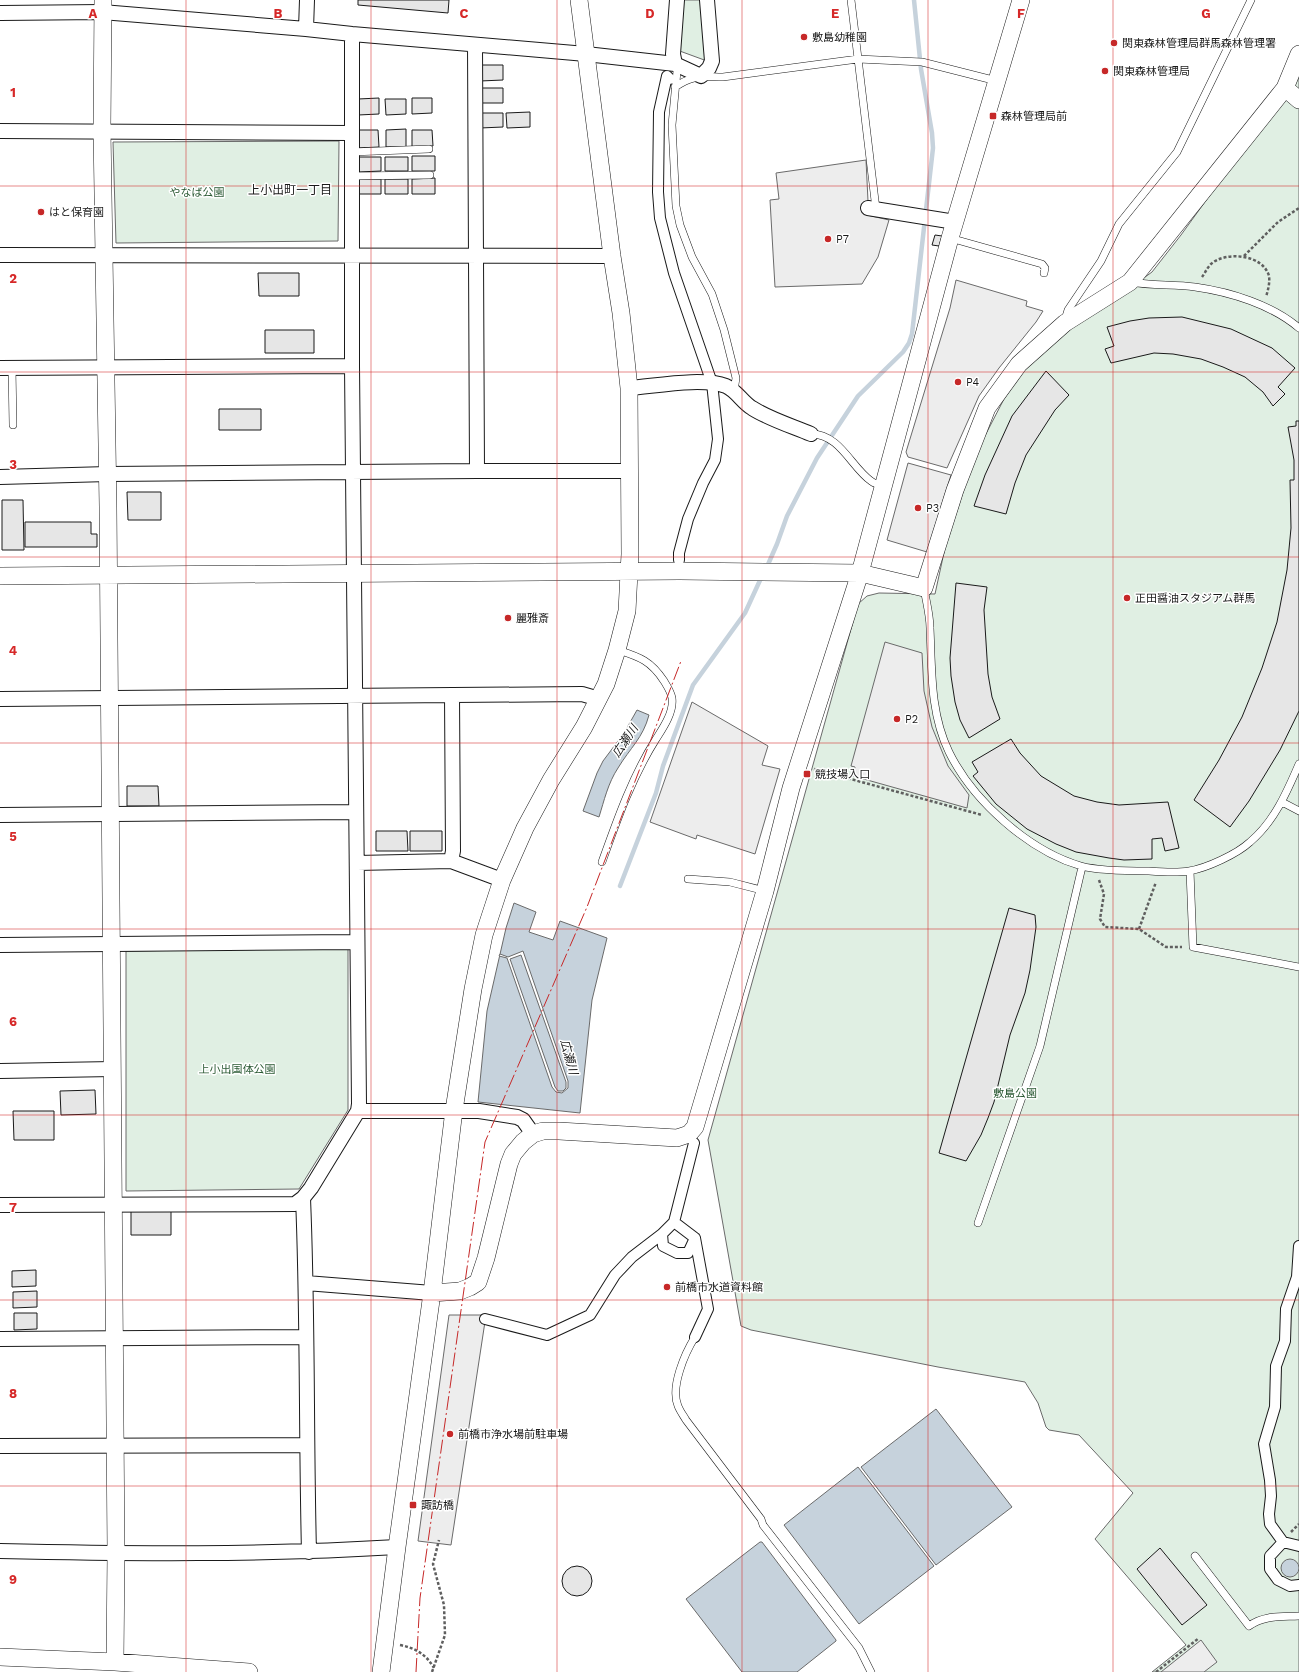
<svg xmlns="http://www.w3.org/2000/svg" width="1299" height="1672" font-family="'Work Sans','Noto Sans JP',sans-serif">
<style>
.green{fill:#e0efe3;stroke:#6a6a6a}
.parking{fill:#ededed;stroke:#6a6a6a}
.water{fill:#c6d2dc;stroke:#6a6a6a}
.pier{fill:#fff;stroke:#6a6a6a;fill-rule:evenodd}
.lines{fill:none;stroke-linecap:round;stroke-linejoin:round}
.stream{stroke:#c6d2dc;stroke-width:4.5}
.building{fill:#e6e6e6;stroke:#1a1a1a}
.service-casing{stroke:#1a1a1a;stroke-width:8}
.pedestrian-casing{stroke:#1a1a1a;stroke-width:12}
.minor-casing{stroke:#1a1a1a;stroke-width:16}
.tertiary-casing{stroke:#1a1a1a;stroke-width:18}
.path{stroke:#5f5f5f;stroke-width:2.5;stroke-dasharray:3 2;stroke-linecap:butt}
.service{stroke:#fff;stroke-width:7}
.pedestrian{stroke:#fff;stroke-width:10}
.minor{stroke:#fff;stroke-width:14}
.tertiary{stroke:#fff;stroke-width:17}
.power{stroke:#c62828;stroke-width:1;stroke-dasharray:14 3 2 3;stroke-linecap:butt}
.grid{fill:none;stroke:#d62828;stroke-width:1;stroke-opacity:0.55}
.poi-dot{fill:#c62828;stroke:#fff;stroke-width:1.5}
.labels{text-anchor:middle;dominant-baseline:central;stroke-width:3;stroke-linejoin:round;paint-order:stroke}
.poi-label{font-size:11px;fill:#1a1a1a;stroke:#fff;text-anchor:start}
.park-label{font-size:11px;fill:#2b5a34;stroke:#fff}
.neighbourhood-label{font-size:12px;fill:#1a1a1a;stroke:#fff}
.water-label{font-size:12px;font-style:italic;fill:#1a1a1a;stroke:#fff}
.grid-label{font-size:13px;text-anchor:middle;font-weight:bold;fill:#d62828;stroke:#fff;stroke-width:3;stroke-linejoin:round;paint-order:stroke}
</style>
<rect width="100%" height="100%" fill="#fff"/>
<path class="green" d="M682,0H702L707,61L677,50Z
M1299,72V1672H1152L1186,1645L1095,1539L1133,1493L1079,1435L1049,1430L1046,1427L1038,1403L1025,1382L938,1367L751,1330L741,1326L708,1140L858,604L867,596L879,593L935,594L945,548L975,455L1004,399L1022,372L1076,324L1100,310L1152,272L1181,235Z
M339,141L338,241L116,243L113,142Z
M348,948V1110L299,1189L126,1191V951Z"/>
<path class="parking" d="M866,160L868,201L867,215L889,220L878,257L862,284L775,287L770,200L779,199L776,173Z
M956,280L1027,301L1026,306L1043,311L1036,322L999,368L979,396L947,468L908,457L906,452L950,308Z
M908,463L951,475L927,552L887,540Z
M885,642L922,653L924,691L932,727L948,766L969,795L967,808L853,776L855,767L851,766Z
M692,702L768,746L762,765L780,769L755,854L697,835L696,839L650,822Z
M449,1315H486L451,1545L418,1541Z
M1201,1640L1217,1662L1204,1672H1161Z"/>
<path class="water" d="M637,710L649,715C643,738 630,748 618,768C608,783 604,801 599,817L583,811L597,773L603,761L624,733Z
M514,903L536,912L529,932L553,940L560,921L607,938L592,1000L580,1113L478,1102L487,1011L506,928Z
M936,1409L1012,1507L936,1565L861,1467Z
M858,1467L934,1566L859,1624L784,1525Z
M760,1542H762L836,1640V1641L797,1672H742L686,1599Z
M1281 1568a9 9 0 1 1 18 0a9 9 0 1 1-18 0Z"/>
<path class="pier" d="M523,951L568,1081V1088L562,1093L556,1092L552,1087L507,958L499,956L500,954L508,957ZM521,955L566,1082V1088L563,1091H558L555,1087L510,959Z"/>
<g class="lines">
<path class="stream" d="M766,569L777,544L787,516L817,458L858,396L903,352L909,343L912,334L933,148L932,133L921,69L914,0
M620,886L656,793L663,766L693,685L745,613L762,576"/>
</g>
<path class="building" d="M358,0H449L448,13L358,5Z
M480,65H503V80L480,81Z
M480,88H503V103H480Z
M379,98V114L358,115V99Z
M412,98H432V113L412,114Z
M385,99H406V114L386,115Z
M530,112V127L507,128L506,113Z
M480,113H503V127L480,128Z
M406,129V147H386V130Z
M358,130H378L379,147L358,148Z
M412,130H432L433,146L412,147Z
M412,156H435V171H412Z
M357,157H381V171L358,172Z
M385,157H408V171H385Z
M435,178V194H412V179Z
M358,179H381V194H358Z
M385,179H408V194H385Z
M935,235L942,236L939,246L932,245Z
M258,273H299V296H259Z
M1182,317L1231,329L1272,348L1295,368L1278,387L1285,394L1273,406L1263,392L1245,377L1223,367L1201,359L1173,354L1154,353L1111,363L1105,349L1114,346L1107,327L1130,321L1149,318Z
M265,330H314V353H265Z
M1046,371L1069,395L1055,410L1026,455L1015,483L1006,514L974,506L985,475L1012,416Z
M219,409H261V430H219Z
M1296,421H1299V711L1280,750L1249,801L1230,827L1194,800L1219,760L1242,717L1262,668L1277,622L1287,570L1291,528L1290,480H1294V460L1288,427L1296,426Z
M127,492H161V520H128Z
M2,500H23L24,550H2Z
M25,522H91V534H97V547H25Z
M956,583L987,587L984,610L988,674L992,697L1000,719L969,738L960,720L955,702L951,676L950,658Z
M1011,739L1020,753L1041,776L1074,796L1097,802L1119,805L1168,802L1179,848L1165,851L1162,838L1152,839V859L1124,860L1109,858L1076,852L1056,844L1027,829L996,804L973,776L978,772L972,762Z
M127,786H158L159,806H127Z
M376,831H407L408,851H376Z
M410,831H442V851H410Z
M1009,908L1035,915L1036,927L1030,970L1025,993L1010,1035L994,1102L988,1118L981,1135L966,1161L939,1153Z
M95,1090L96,1114L61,1115L60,1091Z
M13,1111H54V1140H14Z
M131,1211H171V1235H131Z
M36,1270V1286L12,1287V1271Z
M37,1291V1307L13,1308V1292Z
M14,1313H37V1329L14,1330Z
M1160,1548L1207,1605L1182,1625L1137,1569Z
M562 1581a15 15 0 1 1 30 0a15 15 0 1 1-30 0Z"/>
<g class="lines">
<g class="service-casing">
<path id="service" d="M851,0L876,209
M675,64L677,71L672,125L676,206L680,225L692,257L712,294L724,330L736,378L734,391
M675,87C694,74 702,77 723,77L858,59L922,62L997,81
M351,152L429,149
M351,176L430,175
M950,238L1042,264L1045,268L1044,273
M1131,282C1152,286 1174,284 1195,287C1231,292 1272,305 1299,328
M1065,320L1068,310L1101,261L1119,224L1177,152L1251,0
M12,368L13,425
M811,434C840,434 851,467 871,481C875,484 879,485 883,486
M924,588C926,601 930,615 930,628C932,670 930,713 949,752C973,801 1029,851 1081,866C1099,871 1131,871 1149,871C1162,872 1177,873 1189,871C1207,868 1237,854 1250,842C1274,822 1287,792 1299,764
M1282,802L1299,811
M602,862C617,820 632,777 656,739C663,728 674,712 672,698C671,692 667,686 664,681C651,661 640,657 618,650
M1190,871L1193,947L1299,967
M688,879L730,882L765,891
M978,1223L1040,1046L1082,867
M695,1337C685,1353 670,1387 678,1406C680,1411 683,1415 686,1420L761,1519L763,1525L859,1648L871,1672
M1195,1556L1249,1626C1264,1615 1281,1617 1299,1616"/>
</g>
<g class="pedestrian-casing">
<path id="pedestrian" d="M670,79L667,76L659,112L658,192L660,218L674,273L712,383L718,439L715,460L703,483L688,519L679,553V560
M694,1143L674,1222L695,1238L708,1309L695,1337
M674,1222L662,1234L663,1246L677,1253H688L695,1238
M1299,1246L1297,1277L1286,1309L1285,1341L1276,1366L1275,1407L1264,1444L1270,1480L1271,1496L1269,1514L1270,1524L1283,1542L1299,1546
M485,1319L547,1335L590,1315L615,1275L632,1257L662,1234
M1283,1542L1270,1556V1569L1278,1580L1290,1586L1299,1585"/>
</g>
<g class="minor-casing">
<path id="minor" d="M0,13L102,12L306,29L352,34L586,54L675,64L701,76L709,68L712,61L707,0
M306,29L307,0
M475,45L477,471H630
M675,64L673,54L677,0
M0,131L351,133
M868,208L955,222
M0,255L612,256
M0,368L352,366
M629,388C656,386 702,377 726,386C737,391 742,402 752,408C769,419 792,426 811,434
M0,477L108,474L477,471
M0,699L582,694L599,699
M0,815L356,812
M451,861L453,851L452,695
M357,863L451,861L502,880
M0,945L356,942
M0,1071L113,1069
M358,1111H479L517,1117L523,1120L533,1134
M0,1205L295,1204L303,1198
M306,1283L432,1293
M0,1339L306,1337
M0,1446L306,1445
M0,1551C132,1554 264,1555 397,1547
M309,1552C306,1434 308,1316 303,1198L311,1188L358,1111L359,1104L352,366V34"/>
</g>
<g class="tertiary-casing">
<path id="tertiary" d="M103,0L102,130L108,507L116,1553L115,1662
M1285,88L1299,100
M0,576L680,571L860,573L924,588L955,490L987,408L1019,364L1065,323L1130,282L1285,88L1299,54
M432,1293L460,1291L470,1287L478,1282L486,1258L509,1164L513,1154L523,1142L533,1134L543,1131H559L677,1138L689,1134L695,1127L765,891L791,788L860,573L950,238L1021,0
M0,1657L115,1662L249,1672
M381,1672L397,1547L432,1293L454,1110L473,989L484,935L502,880L525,828L551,780L584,727L606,684L617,650L627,611L630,554L629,388L621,313L612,256L579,0"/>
</g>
<path class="path" d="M1244,256L1278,222L1299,208
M1202,277C1205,273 1207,268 1211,264C1225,251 1263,254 1269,276C1270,283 1268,290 1266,297
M814,769L982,815
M1099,880L1104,894L1100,919L1105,927L1139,929L1166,947H1182
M1139,929L1156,882
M1291,1532L1299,1524
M400,1645C415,1648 426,1654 434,1668
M432,1672L445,1635L444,1605L433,1564L439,1540
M1156,1672L1199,1638"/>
<use href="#service" class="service"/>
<use href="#pedestrian" class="pedestrian"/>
<use href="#minor" class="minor"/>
<use href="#tertiary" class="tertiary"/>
<path class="power" d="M416,1672L420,1598L485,1142L587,907L681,661"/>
</g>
<path class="grid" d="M186,0V1672M371,0V1672M557,0V1672M742,0V1672M928,0V1672M1113,0V1672M0,186H1299M0,372H1299M0,557H1299M0,743H1299M0,929H1299M0,1115H1299M0,1300H1299M0,1486H1299"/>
<g class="poi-dot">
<circle cx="804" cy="37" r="4"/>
<circle cx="1114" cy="43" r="4"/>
<circle cx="1105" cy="71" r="4"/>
<rect x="989" y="112" width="8" height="8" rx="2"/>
<circle cx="41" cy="212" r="4"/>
<circle cx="828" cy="239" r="4"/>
<circle cx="958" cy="382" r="4"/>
<circle cx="918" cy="508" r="4"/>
<circle cx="1127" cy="598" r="4"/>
<circle cx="508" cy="618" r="4"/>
<circle cx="897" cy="719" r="4"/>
<rect x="803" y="770" width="8" height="8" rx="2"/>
<circle cx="667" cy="1287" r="4"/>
<circle cx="450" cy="1434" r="4"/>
<rect x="409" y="1501" width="8" height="8" rx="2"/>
</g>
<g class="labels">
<g class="poi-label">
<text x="812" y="37">敷島幼稚園</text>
<text x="1122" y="43">関東森林管理局群馬森林管理署</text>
<text x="1113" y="71">関東森林管理局</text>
<text x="1001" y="116">森林管理局前</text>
<text x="49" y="212">はと保育園</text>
<text x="836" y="239">P7</text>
<text x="966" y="382">P4</text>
<text x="926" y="508">P3</text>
<text x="1135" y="598">正田醤油スタジアム群馬</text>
<text x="516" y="618">麗雅斎</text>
<text x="905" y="719">P2</text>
<text x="815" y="774">競技場入口</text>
<text x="675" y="1287">前橋市水道資料館</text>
<text x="458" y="1434">前橋市浄水場前駐車場</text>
<text x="421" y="1505">諏訪橋</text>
</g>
<g class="park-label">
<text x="197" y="192">やなば公園</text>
<text x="237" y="1069">上小出国体公園</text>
<text x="1015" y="1093">敷島公園</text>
</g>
<g class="neighbourhood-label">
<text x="290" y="190">上小出町一丁目</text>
</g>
<g class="water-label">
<text transform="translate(625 741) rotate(-56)">広瀬川</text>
<text transform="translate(569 1057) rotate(75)">広瀬川</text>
</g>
</g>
<g class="grid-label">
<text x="93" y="18">A</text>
<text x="278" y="18">B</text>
<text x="464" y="18">C</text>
<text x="650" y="18">D</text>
<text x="835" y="18">E</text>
<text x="1021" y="18">F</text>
<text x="1206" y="18">G</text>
<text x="13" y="97">1</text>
<text x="13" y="283">2</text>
<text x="13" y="469">3</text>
<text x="13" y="655">4</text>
<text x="13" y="841">5</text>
<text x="13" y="1026">6</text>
<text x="13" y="1212">7</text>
<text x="13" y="1398">8</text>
<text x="13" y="1584">9</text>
</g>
</svg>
